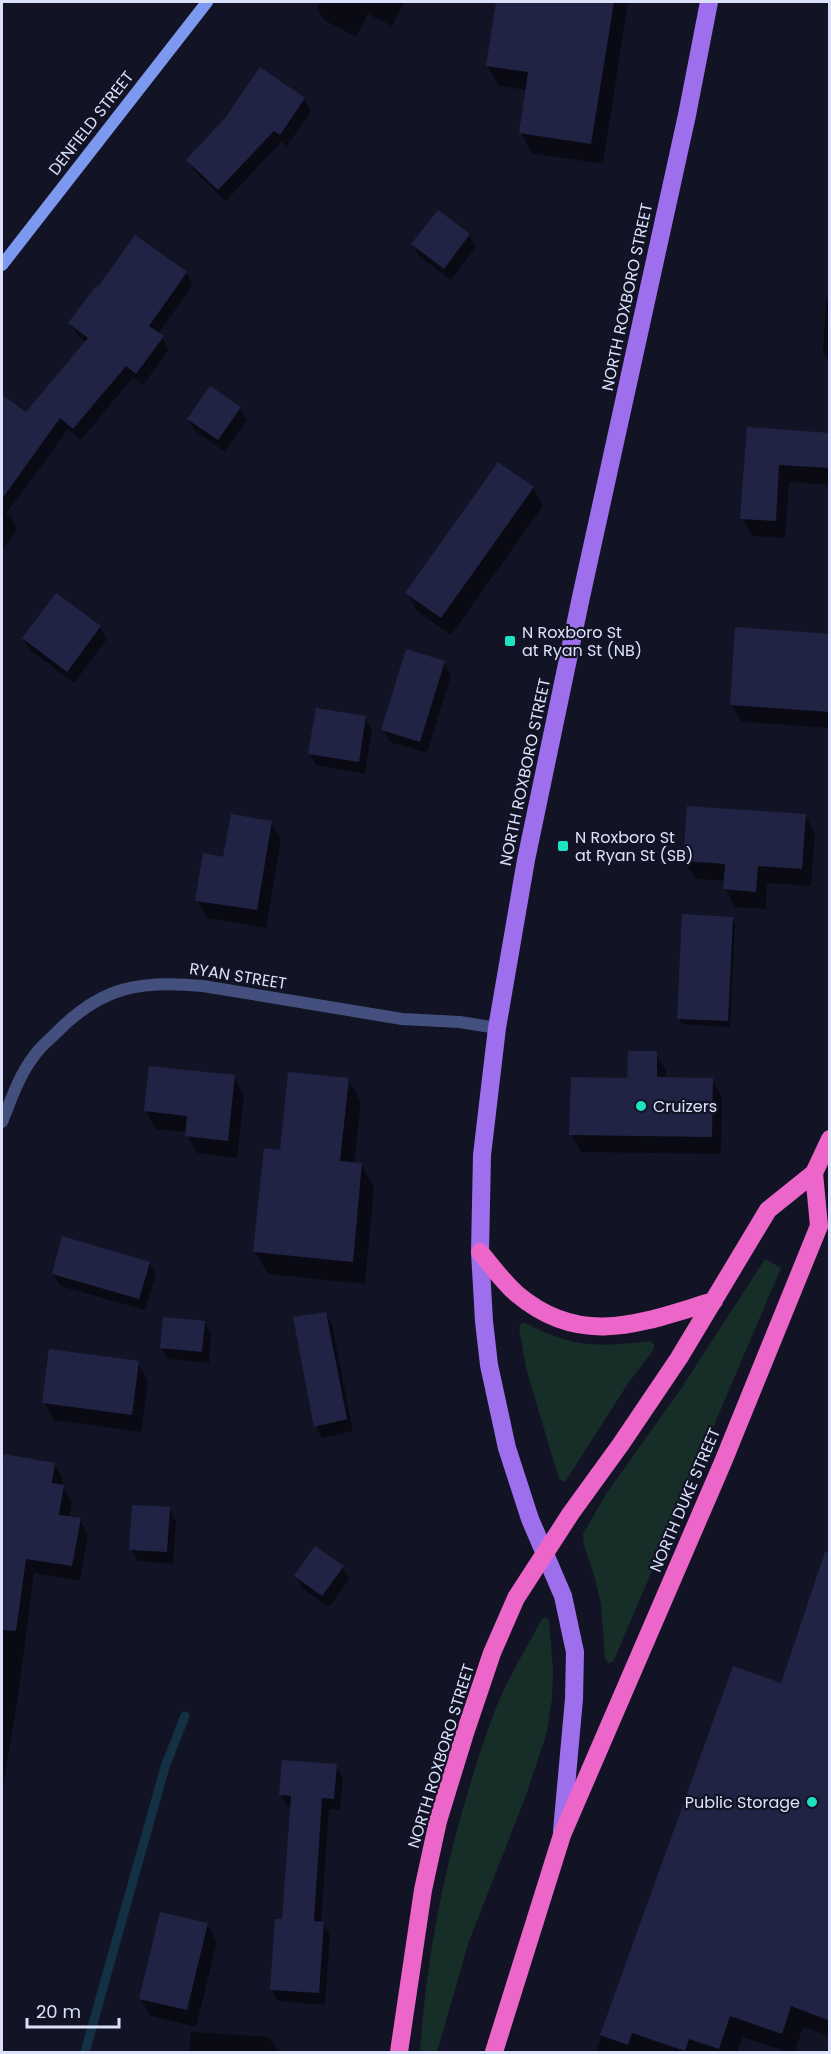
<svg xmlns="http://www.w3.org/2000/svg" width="831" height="2054" font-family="Poppins,sans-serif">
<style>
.green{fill:#162e27}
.shadow{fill:#0007}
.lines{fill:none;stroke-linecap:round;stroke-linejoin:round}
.stream{stroke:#133143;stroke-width:9}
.building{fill:#212344}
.street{stroke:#43507e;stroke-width:12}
.secondary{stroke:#7d98ef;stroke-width:12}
.primary{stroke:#9d6fed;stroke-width:18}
.highway{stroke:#ec65c9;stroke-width:18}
.poi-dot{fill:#1ee3c3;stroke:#121425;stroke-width:2}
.labels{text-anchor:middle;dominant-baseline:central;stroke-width:4.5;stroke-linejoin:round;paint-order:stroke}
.street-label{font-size:16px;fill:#dbe0fb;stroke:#121425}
.poi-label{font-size:16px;fill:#dbe0fb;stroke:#121425;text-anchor:start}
</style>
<rect width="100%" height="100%" fill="#121425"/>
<path class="green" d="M765,1259L781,1268L614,1660L612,1662L608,1663L605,1659L601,1604L594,1575L584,1545L583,1534L606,1494L682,1387Z
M523,1322C535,1327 545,1333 557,1337C588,1348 619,1345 650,1341L654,1344V1349L627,1385L565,1482L559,1479L526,1368L519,1327Z
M546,1617L549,1620L553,1670L552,1698L547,1732L525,1798L469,1941L437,2052H420C427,1958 442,1876 470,1785C478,1758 487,1730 498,1703C510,1674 527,1647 542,1619Z"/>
<path class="shadow" d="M320,2H404L392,26L368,14L356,37L324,20L317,8Z
M498,2H628L603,164L532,153L521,133L527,90L499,86L487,66Z
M304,99L311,111L287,146L281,142L226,201L195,172L188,160Z
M469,235L476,247L451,280L420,257L413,245Z
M186,273L193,285L158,334L162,338L169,350L143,385L133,377L81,440L68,429L6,514L11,517L17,529L2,551V410L8,401L26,414L87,342L77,335L70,323Z
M826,301L830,302V363L823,351Z
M240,408L247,420L225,452L195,431L188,419Z
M748,428L830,434V485L789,482L785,538L752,536L742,518Z
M533,488L543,506L451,635L417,611L407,593Z
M56,595L100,627L107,639L74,683L30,650L23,638Z
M830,635V728L742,722L731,704Z
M444,663L451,675L427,753L390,742L383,730Z
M365,718L372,730L365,774L316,765L309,753Z
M805,815L815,833L811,886L767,883L766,909L735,907L725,889V881L695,879L685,861Z
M271,822L281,840L266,928L207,918L197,900L225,858Z
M732,918L735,924L730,1027L682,1024L678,1018Z
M656,1053L666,1071V1078L712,1080L722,1097L721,1154L581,1152L571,1134Z
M234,1077L244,1095L237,1158L197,1153L187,1135V1132L156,1129L146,1111Z
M348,1079L361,1102L354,1164H361L374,1187L365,1284L268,1274L255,1252L282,1152Z
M149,1263L156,1275L145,1310L60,1286L53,1274Z
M325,1313L332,1325L353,1431L322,1438L315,1426Z
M204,1322L211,1334L209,1363L168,1359L161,1347Z
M138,1363L148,1381L141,1432L54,1420L44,1402Z
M5,1456L54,1464L63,1479L62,1486L72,1502L69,1518L80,1520L88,1535L80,1581L34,1573L17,1704L2,1791V1479Z
M169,1509L176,1521L173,1564L138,1561L131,1549Z
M830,1558V2037L803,2027L795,2052H789L742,2037L737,2052H597L598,2045L734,1668L782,1685Z
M342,1567L349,1579L329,1607L302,1588L295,1576Z
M336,1766L343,1778L340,1810L329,1809L321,1923H323L330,1936L325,2005L278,2001L271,1989L283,1921L291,1807H288L281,1795Z
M207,1924L217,1942L196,2027L151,2016L141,1999Z
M191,2032L270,2037L278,2052H189Z"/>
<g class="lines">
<path class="stream" d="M85,2052L165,1767L185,1716"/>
</g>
<path class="building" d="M496,2H614L591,144L519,133L528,72L486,66Z
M260,67L305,98L280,135L274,131L218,190L186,160L225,118Z
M438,210L470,234L444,269L411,244Z
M135,235L187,272L149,326L164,336L136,374L126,366L73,429L60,418L2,499V395L26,412L88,338L68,323L96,286L98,287Z
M210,386L241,407L218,440L187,419Z
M747,427L830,433V468L779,465L776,521L740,519Z
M498,462L534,487L441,618L405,593Z
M56,593L101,626L67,672L22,638Z
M735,627L830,634V712L730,705Z
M406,649L445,661L420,742L381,730Z
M316,708L366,716L359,762L308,754Z
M687,806L806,814L802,869L758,866L756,892L723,889L725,864L683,861Z
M231,814L272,821L257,910L195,901L203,853L223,857Z
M682,914L733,917L728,1021L677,1019Z
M628,1051H657V1077L713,1078L712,1137L569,1135L571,1077L627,1078Z
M149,1066L235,1075L228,1141L185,1136L187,1116L144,1111Z
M288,1072L349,1078L340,1161L362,1163L353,1262L253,1252L264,1148L280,1150Z
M62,1236L150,1262L139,1299L52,1274Z
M326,1312L347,1419L314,1427L293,1317Z
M163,1317L205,1321L202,1352L160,1348Z
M49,1349L139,1361L132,1415L42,1403Z
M4,1454L55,1463L52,1483L64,1485L59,1515L81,1518L72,1566L26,1559L16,1631L2,1630V1470Z
M132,1505L170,1507L167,1552L129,1550Z
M315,1546L344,1566L322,1596L294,1576Z
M825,1552H830V2021L791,2006L782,2034L730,2016L719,2049L689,2039L685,2051L632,2033L628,2045L600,2035L733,1666L781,1683Z
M282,1760L337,1764L334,1799L322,1798L314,1921L324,1922L319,1993L270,1990L275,1919H282L291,1796L279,1795Z
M160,1912L208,1923L187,2010L139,1999Z"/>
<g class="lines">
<path class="street" d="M2,1122C11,1100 19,1075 34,1056C40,1047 49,1040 56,1033C102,986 140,980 203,986L402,1019L460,1022L497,1028"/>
<path class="secondary" d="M2,265L207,2"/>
<path class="primary" d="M562,1831L574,1699L575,1652L563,1596L530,1519L507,1448L489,1365L484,1321L480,1252L482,1155L497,1028L526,860L581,597L687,115L709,2"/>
<path class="highway" d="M480,1252C492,1266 503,1282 517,1294C582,1349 643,1322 714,1301
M399,2052L423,1890L438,1821L465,1733L492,1653L516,1598L571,1513L621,1444L679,1358L768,1210L814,1173L830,1139
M494,2052L562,1835L723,1462L819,1226L814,1173"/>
</g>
<g class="poi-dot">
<rect x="504" y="635" width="12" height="12" rx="3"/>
<rect x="557" y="840" width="12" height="12" rx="3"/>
<circle cx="641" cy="1106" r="6"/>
<circle cx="812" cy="1802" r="6"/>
</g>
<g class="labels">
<g class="street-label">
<text transform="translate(91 123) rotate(-52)">DENFIELD STREET</text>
<text transform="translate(627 297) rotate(-78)">NORTH ROXBORO STREET</text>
<text transform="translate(525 772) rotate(-78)">NORTH ROXBORO STREET</text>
<text transform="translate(238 976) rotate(9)">RYAN STREET</text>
<text transform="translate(685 1500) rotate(-67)">NORTH DUKE STREET</text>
<text transform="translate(441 1756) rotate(-73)">NORTH ROXBORO STREET</text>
</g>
<g class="poi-label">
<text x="522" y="632">N Roxboro St<tspan x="522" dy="18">at Ryan St (NB)</tspan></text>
<text x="575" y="837">N Roxboro St<tspan x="575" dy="18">at Ryan St (SB)</tspan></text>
<text x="653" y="1106">Cruizers</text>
<text x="800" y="1802" text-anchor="end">Public Storage</text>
</g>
</g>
<rect width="831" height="2054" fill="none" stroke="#dbe0fb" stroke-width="6"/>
<path d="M27 2018v9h92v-9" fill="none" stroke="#dbe0fb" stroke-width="3"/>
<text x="36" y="2018" font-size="18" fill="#dbe0fb" stroke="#121425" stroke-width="4.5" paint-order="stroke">20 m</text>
</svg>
